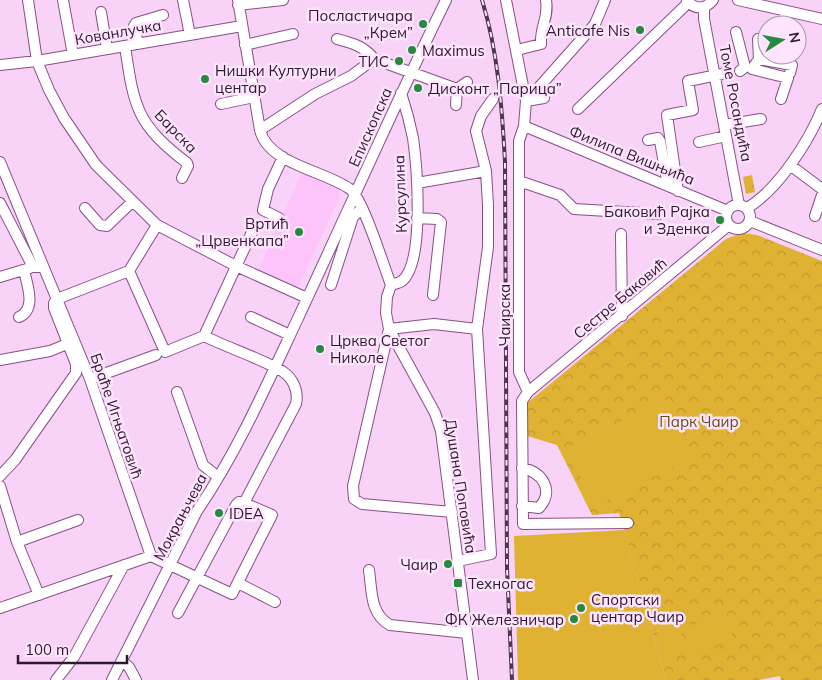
<svg xmlns="http://www.w3.org/2000/svg" width="822" height="680" font-family="Mulish,sans-serif">
<style>
.built{fill:#fcc4fa}
.park{fill:url(#park-crowns)}
.pitch{fill:#dfb233}
.lines{fill:none;stroke-linecap:round;stroke-linejoin:round}
.minor-casing{stroke:#884f87;stroke-width:12}
.minor{stroke:#fff;stroke-width:10}
.rail-casing{stroke:#4f354f;stroke-width:4}
.rail{stroke:#fee4fd;stroke-width:2;stroke-dasharray:5.5;stroke-linecap:butt}
.poi-dot{fill:#258a3e;stroke:#fee4fd;stroke-width:2}
.labels{text-anchor:middle;dominant-baseline:central;stroke-width:5;stroke-linejoin:round;paint-order:stroke}
.poi-label{font-size:15px;fill:#301830;stroke:#fee4fd;text-anchor:end}
.street-label{font-size:15px;fill:#301830;stroke:#fee4fd}
.park-label{font-size:15px;fill:#62501f;stroke:#fee4fd}
</style>
<defs>
<pattern id="park-crowns" width="20" height="18" patternUnits="userSpaceOnUse" patternTransform="scale(1.25)"><rect width="20" height="18" fill="#dfb233"/><path d="M2 6a3 3 0 1 1 6 0M12 15a3 3 0 1 1 6 0" fill="none" stroke="#c0982d"/></pattern>
</defs>
<rect width="100%" height="100%" fill="#f9d2f7"/>
<path class="built" d="M302,172L338,188L340,196L298,287L259,269Z"/>
<path class="park" d="M752,175L755,192L746,194L743,177Z
M742,233L757,235L822,261V680H781L780,676L758,680H666L619,513L592,515L557,445L527,436L526,404L726,239Z"/>
<path class="pitch" d="M665,399L694,457L595,506L567,448Z
M624,530L666,680H518L514,536Z
M678,617L685,651L662,656L655,621Z
M728,617L733,641L690,650L685,626Z"/>
<g class="lines">
<g class="minor-casing">
<path id="minor" d="M28,0L37,61L49,90L64,118L96,165L157,225L236,266L307,298
M63,0L73,55
M183,0L190,35
M238,0L260,130C268,164 323,170 350,189C363,198 384,267 391,285L387,297L386,313L389,329L435,413L441,431L473,680
M506,0L526,101L524,126L519,141V372L528,392
M687,0C694,10 705,10 713,0
M738,0L822,19
M238,5L283,0
M704,8V19L739,205
M101,12L107,49
M783,25L786,11
M736,32L745,67L740,71
M337,39C352,43 364,46 374,59
M758,39L759,59L752,69L788,78L781,99
M138,44L134,26L136,23L163,15
M245,45L293,34
M125,46C134,107 136,124 187,163L188,166L182,178
M517,50L541,44C540,25 549,19 546,0
M374,59L457,89L467,82
M759,59L792,65L790,73
M0,65L37,61L242,26
M540,86L595,24L605,0
M526,101L544,98
M221,104L254,97
M456,105L457,89
M578,109L688,3
M724,125L761,119
M524,126L728,211
M260,130L315,94L351,76L374,59
M648,140L658,138L660,141L668,186
M699,142L726,136
M0,162L90,379L151,556L232,594L272,515L244,503L296,404C299,391 293,378 282,371C262,359 226,347 204,336L165,352L129,271L157,225
M790,165L822,189
M519,181L560,195L574,209L659,214
M417,183L486,171
M678,191L667,115L693,110L688,81L727,73
M0,203L33,267H43
M726 217a12 12 0 1 1 24 0a12 12 0 1 1-24 0Z
M85,208L100,225L107,226L132,202
M747,208C778,190 809,141 822,109
M815,216L822,195
M279,218L263,210L268,189L283,157
M417,218L437,219L441,222L433,295
M750,221L822,250
M621,234L622,316
M0,277L30,268
M331,285L353,217L362,208
M391,285C394,284 399,283 402,281C425,262 417,166 413,138C410,123 406,108 401,93
M19,317C37,309 27,285 24,270
M251,317L290,335
M389,329L353,486L354,499L362,504L452,512
M389,329L434,324L477,329
M204,336L252,232
M0,360L50,351L67,344
M90,379L156,355
M177,392L203,465L218,477
M522,468C542,472 555,490 539,508L522,506
M0,476L15,460L76,373V364L54,308V303L57,299L129,271
M0,486L17,542L39,595
M628,523L523,524L522,401L528,392L729,225
M17,542L78,520
M458,561L491,554L477,329L488,247V205L486,171L476,131L481,116L493,99
M369,570C372,591 370,614 390,625L467,633
M238,583L275,602
M0,608L151,556
M178,613L236,505L239,502L244,503
M122,661L129,667L136,680
M56,680L74,657L124,565
M112,680L197,511C238,451 268,382 299,316C348,211 395,104 446,0"/>
</g>
<use href="#minor" class="minor"/>
<g class="rail-casing">
<path id="rail" d="M482,0C498,52 502,107 505,162L507,568L512,680"/>
</g>
<use href="#rail" class="rail"/>
</g>
<g class="poi-dot">
<circle cx="423" cy="24" r="5"/>
<circle cx="640" cy="30" r="5"/>
<circle cx="412" cy="50" r="5"/>
<circle cx="399" cy="61" r="5"/>
<circle cx="205" cy="79" r="5"/>
<circle cx="418" cy="88" r="5"/>
<circle cx="720" cy="220" r="5"/>
<circle cx="299" cy="232" r="5"/>
<circle cx="320" cy="349" r="5"/>
<circle cx="219" cy="513" r="5"/>
<circle cx="448" cy="564" r="5"/>
<rect x="453" y="578" width="10" height="10" rx="2.5"/>
<circle cx="581" cy="608" r="5"/>
<circle cx="574" cy="619" r="5"/>
</g>
<g class="labels">
<g class="poi-label">
<text x="413" y="15">Посластичара<tspan x="413" dy="17">„Крем”</tspan></text>
<text x="630" y="30">Anticafe Nis</text>
<text x="422" y="50" text-anchor="start">Maximus</text>
<text x="389" y="61">ТИС</text>
<text x="215" y="70" text-anchor="start">Нишки Културни<tspan x="215" dy="17">центар</tspan></text>
<text x="428" y="88" text-anchor="start">Дисконт „Парица”</text>
<text x="710" y="211">Баковић Рајка<tspan x="710" dy="17">и Зденка</tspan></text>
<text x="289" y="223">Вртић<tspan x="289" dy="17">„Црвенкапа”</tspan></text>
<text x="330" y="340" text-anchor="start">Црква Светог<tspan x="330" dy="17">Николе</tspan></text>
<text x="229" y="513" text-anchor="start">IDEA</text>
<text x="438" y="564">Чаир</text>
<text x="468" y="583" text-anchor="start">Техногас</text>
<text x="591" y="599" text-anchor="start">Спортски<tspan x="591" dy="17">центар Чаир</tspan></text>
<text x="564" y="619">ФК Железничар</text>
</g>
<g class="street-label">
<text transform="translate(118 32) rotate(-10)">Кованлучка</text>
<text transform="translate(736 103) rotate(79)">Томе Росандића</text>
<text transform="translate(370 127) rotate(-66)">Епископска</text>
<text transform="translate(176 131) rotate(46)">Барска</text>
<text transform="translate(632 155) rotate(22)">Филипа Вишњића</text>
<text transform="translate(400 194) rotate(-92)">Курсулина</text>
<text transform="translate(620 298) rotate(-40)">Сестре Баковић</text>
<text transform="translate(504 315) rotate(-90)">Чаирска</text>
<text transform="translate(117 416) rotate(71)">Браће Игњатовић</text>
<text transform="translate(461 486) rotate(81)">Душана Поповића</text>
<text transform="translate(180 517) rotate(-62)">Мокрањчева</text>
</g>
<g class="park-label">
<text x="699" y="421">Парк Чаир</text>
</g>
</g>
<g transform="translate(782 40) rotate(79)"><circle r="24" fill="#fee4fd" stroke="#ac92ab"/>
<path d="M0-4L9 19L0 12L-9 19Z" fill="#258a3e"/>
<text y="-8" font-size="14" font-weight="bold" text-anchor="middle" fill="#301830">N</text>
</g>
<path d="M18 655v8h109v-8" fill="none" stroke="#301830" stroke-width="2.5"/>
<text x="25" y="655" font-size="15" fill="#301830" stroke="#fee4fd" stroke-width="4" paint-order="stroke">100 m</text>
</svg>
